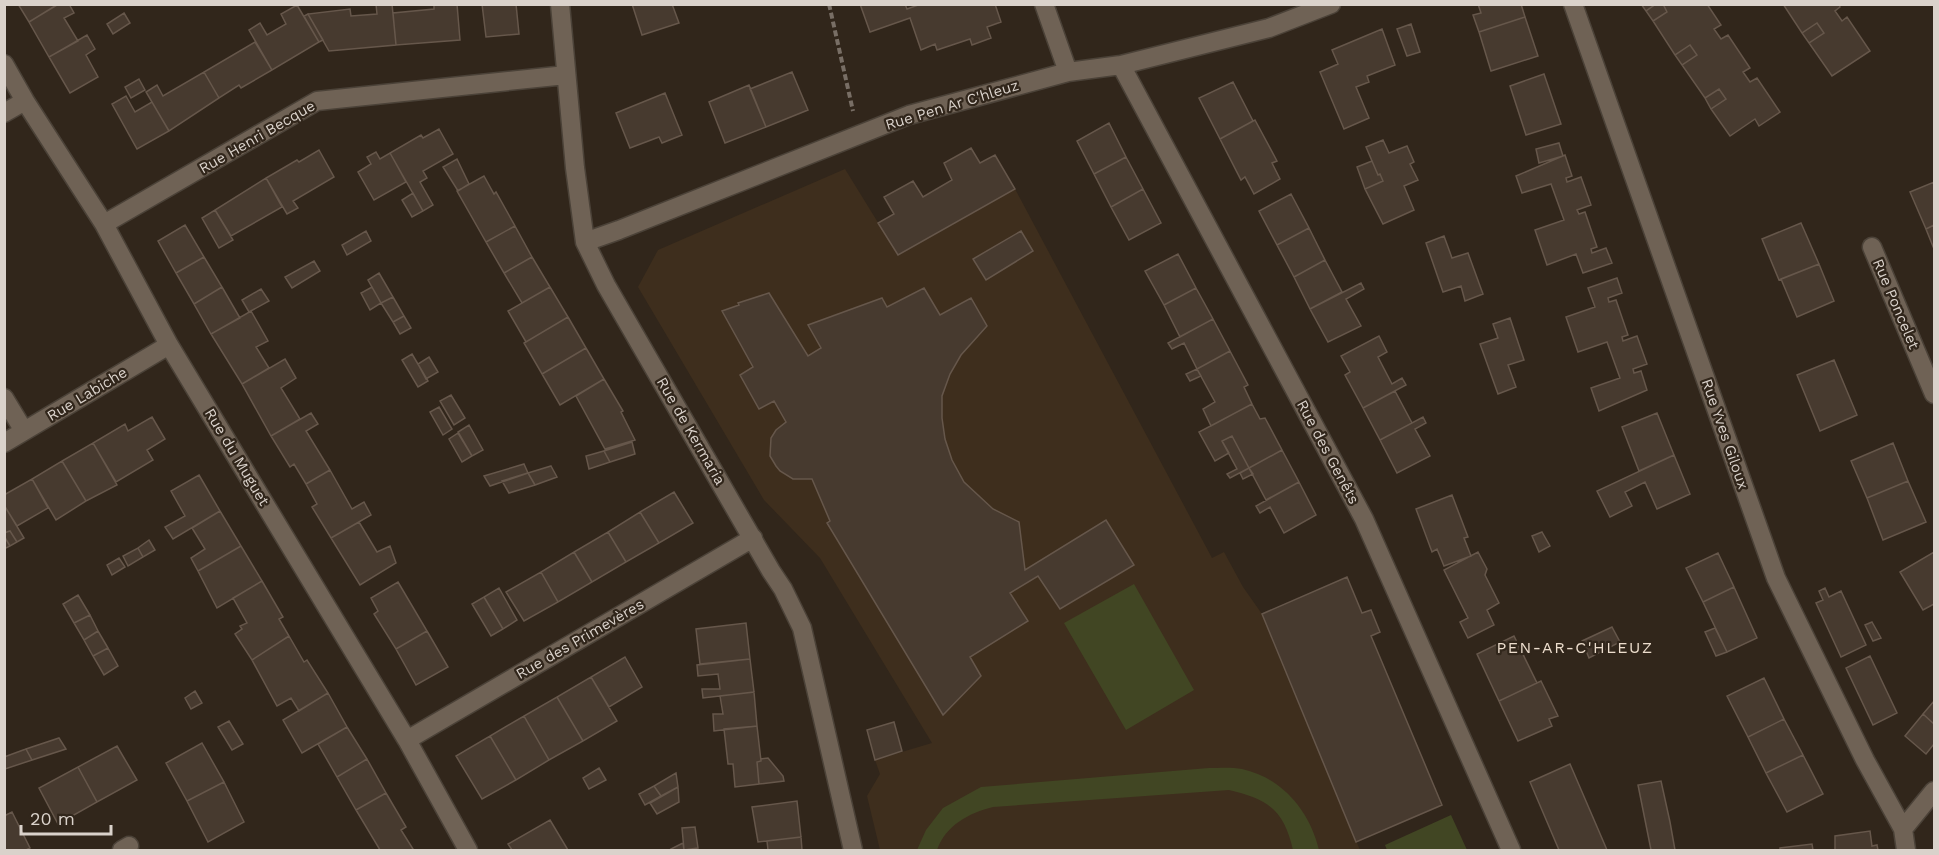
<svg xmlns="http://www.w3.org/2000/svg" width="1939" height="855" font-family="'Work Sans',sans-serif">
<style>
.built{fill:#3e2e1d}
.green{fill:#414623}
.building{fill:#473a2f;stroke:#66574b;stroke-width:1.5}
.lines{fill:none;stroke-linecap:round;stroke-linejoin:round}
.street-casing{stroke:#4b4238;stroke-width:21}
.path{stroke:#786e65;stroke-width:4;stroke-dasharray:6 3;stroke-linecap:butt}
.street{stroke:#6f6255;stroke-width:18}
.labels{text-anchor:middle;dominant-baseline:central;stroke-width:4.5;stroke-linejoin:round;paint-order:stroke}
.street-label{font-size:15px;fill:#dad2cb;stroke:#31261b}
.neighbourhood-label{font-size:16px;letter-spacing:1.5px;fill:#ecddcd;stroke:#31261b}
</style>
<rect width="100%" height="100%" fill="#31261b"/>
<path class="built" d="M845,169L898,255L1015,189L1212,558L1224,552L1243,587L1262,614L1360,850H880L867,796L880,774L875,760L932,743L820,558L764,500L638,287L658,250Z"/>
<path class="green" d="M1134,584L1194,690L1126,730L1064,623Z
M1209,768C1219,768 1232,767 1242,769C1283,778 1310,812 1319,850H1293C1284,810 1268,799 1229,790L993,807C969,813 946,825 937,850H917L926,830L943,808L981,787Z
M1451,815L1467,850H1387L1385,845Z"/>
<path class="building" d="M18,4H56L57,5L29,22Z
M69,4L74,13L64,18L78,41L49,57L29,22L58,4Z
M376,4H392L396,45L329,51L308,14L350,9L351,16L377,14Z
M434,4H457L460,40L396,45L393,13L434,9Z
M482,4H516L519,34L486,37Z
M632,4H672L679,23L642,35Z
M860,4H905L907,9L921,4H995L1001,22L987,27L991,38L972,45L970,39L937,50L935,44L921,50L910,18L870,32Z
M1478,4H1521L1525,17L1479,32L1473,15L1481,13Z
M1641,4H1656L1646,11Z
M1656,4H1663L1667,12L1653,21L1646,11Z
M1663,4H1707L1721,25L1714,29L1721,39L1728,35L1750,68L1743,72L1750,82L1757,78L1780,112L1759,126L1755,119L1730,136L1711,109L1726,99L1719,89L1705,98L1682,65L1697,55L1690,45L1675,55L1653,21L1667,12Z
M1783,4H1839L1840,7L1835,11L1842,21L1847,17L1870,51L1832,76L1809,43L1824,33L1817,23L1802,33Z
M297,5L319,42L272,70L249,30L260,23L267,35L286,24L281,14Z
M124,13L130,23L113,34L107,24Z
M308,14L323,40L319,42L304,16Z
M1525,17L1538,56L1491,71L1479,32Z
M1817,23L1824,33L1809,43L1802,33Z
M1411,24L1420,52L1407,56L1397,29Z
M1382,29L1395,65L1367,76L1369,82L1356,87L1369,118L1344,129L1320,72L1338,64L1332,50Z
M87,35L95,49L86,55L98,77L70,93L49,57Z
M255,42L272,70L241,88L239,85L219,98L204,72Z
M1690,45L1697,55L1682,65L1675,55Z
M204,72L219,98L169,131L146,92L157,85L163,96Z
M792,72L808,110L766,127L750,89Z
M1544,74L1561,124L1526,135L1510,86Z
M139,79L145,90L131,98L125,87Z
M1233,82L1253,121L1220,139L1199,98Z
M749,85L766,127L725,143L709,102Z
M1719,89L1726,99L1711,109L1705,98Z
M665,93L682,135L662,143L659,137L630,148L616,113Z
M126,96L135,112L152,102L169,131L137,149L112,104Z
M1255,120L1277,161L1272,163L1280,179L1254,194L1245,177L1241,180L1220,139Z
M1109,123L1126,157L1094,174L1077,141Z
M439,129L453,154L423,171L427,178L420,182L433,205L423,211L390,153L421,135L423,138Z
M1383,140L1389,153L1407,146L1414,162L1410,164L1418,180L1404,186L1414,210L1383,224L1365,189L1383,181L1380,174L1378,175L1366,147Z
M1559,143L1563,156L1539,163L1536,149Z
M971,148L980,163L995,155L1015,189L898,255L878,223L894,214L884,197L913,181L923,197L952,180L944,163Z
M319,150L334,177L293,201L298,208L287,214L266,178L297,160L299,162Z
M376,152L380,159L390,153L406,182L374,200L358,172L371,164L367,157Z
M1565,155L1572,176L1566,178L1567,182L1581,177L1591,205L1577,210L1579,214L1585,212L1597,247L1591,249L1592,253L1606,248L1612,263L1583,273L1576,254L1547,265L1535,230L1564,220L1551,184L1522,193L1516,176Z
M1126,157L1143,189L1111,207L1094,174Z
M457,159L469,184L458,191L443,167Z
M1372,161L1378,175L1380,174L1383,181L1365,189L1357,167Z
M484,176L494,194L496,192L515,226L486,242L457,191Z
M266,178L282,207L231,236L215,210Z
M1934,182V225L1926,229L1910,192Z
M1143,189L1161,223L1129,240L1111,207Z
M413,193L423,211L412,217L402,200Z
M1291,194L1309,228L1277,245L1259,211Z
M215,210L233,240L219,248L202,218Z
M1801,223L1819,264L1779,280L1762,239Z
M185,225L204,257L176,273L158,241Z
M1934,225V249L1926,229Z
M515,226L532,257L504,273L486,242Z
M1309,228L1325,260L1294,277L1277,245Z
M366,231L371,241L347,255L342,245Z
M1021,231L1033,251L986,280L973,259Z
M1444,236L1452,258L1468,253L1483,294L1465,301L1461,286L1443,292L1426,243Z
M1178,254L1196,288L1164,305L1145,271Z
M204,257L222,287L194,304L176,273Z
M532,257L550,287L522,303L504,273Z
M1325,260L1342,292L1310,309L1294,277Z
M314,261L320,271L292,288L285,277Z
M1819,264L1834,301L1797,317L1781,279Z
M379,273L393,297L381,303L368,280Z
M1617,278L1622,293L1608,298L1609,302L1616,300L1628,335L1622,337L1623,341L1637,336L1647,364L1633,369L1634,373L1641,371L1647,390L1599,411L1591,388L1620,378L1607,342L1578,352L1566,317L1595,307L1588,288Z
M1361,283L1364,289L1346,299L1361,326L1328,342L1310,309Z
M222,287L240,318L211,334L194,304Z
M372,287L381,303L370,310L361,293Z
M550,287L568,317L526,342L508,311Z
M924,288L940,315L971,298L987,326L961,355L950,374L942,396V418L945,439L952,460L964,482L993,509L1019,522L1025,570L1106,520L1134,565L1060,609L1038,576L1010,593L1028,621L970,657L981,676L943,715L827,523L830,521L812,479H793L780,471L776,466L770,456L771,438L776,430L786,422L774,401L759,409L740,375L753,367L722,311L739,305L738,303L769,293L808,356L821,348L808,325L882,298L887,307Z
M1196,288L1213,319L1180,337L1164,305Z
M261,289L269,301L249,312L242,300Z
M393,297L404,316L393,322L381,303Z
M251,311L268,341L256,347L269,368L242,384L211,334Z
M404,316L411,328L400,334L393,322Z
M568,317L586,348L542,374L524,343Z
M1510,318L1524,360L1508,365L1516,387L1498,394L1480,344L1498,338L1493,324Z
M1213,319L1230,351L1197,369L1184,343L1172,349L1168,343Z
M1379,336L1387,352L1378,357L1392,384L1402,378L1406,385L1363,408L1345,375L1350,372L1341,356Z
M586,348L604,379L560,405L542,374Z
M1230,351L1248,385L1244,387L1252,404L1211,426L1203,409L1215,402L1197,369Z
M412,354L428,381L418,387L402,360Z
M429,357L438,372L426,379L418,364Z
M285,359L296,378L281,388L300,419L271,436L242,384Z
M1834,360L1857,415L1820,431L1797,375Z
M1197,369L1201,376L1190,381L1186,374Z
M604,379L623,411L621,412L635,440L605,449L576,396Z
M1395,391L1412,423L1380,440L1363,408Z
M451,395L465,418L454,425L440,401Z
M1252,404L1260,419L1265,418L1282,450L1249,468L1232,436L1222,441L1229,453L1215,461L1199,432Z
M439,407L452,429L443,435L430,412Z
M311,413L318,424L306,431L330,470L306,484L294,464L290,467L271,436Z
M1657,413L1674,455L1639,471L1622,427Z
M152,417L165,439L147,450L153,460L116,482L93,443L125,424L128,431Z
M1423,417L1426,423L1415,429L1430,456L1397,473L1380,440Z
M469,425L483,450L472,456L458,432Z
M458,433L472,456L462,462L449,439Z
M1232,436L1249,468L1230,478L1227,474L1237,469L1222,441Z
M632,442L635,454L610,462L604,451Z
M93,443L117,485L86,501L62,461Z
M1893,443L1908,481L1867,498L1851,461Z
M1282,450L1299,482L1266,500L1249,468Z
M604,451L610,462L589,469L586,456Z
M1674,455L1690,494L1657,509L1645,482L1625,492L1632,506L1610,517L1597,491Z
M62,461L86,501L56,520L32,479Z
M524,464L528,473L490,486L484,476Z
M551,466L557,477L535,485L528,473Z
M1249,468L1253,474L1243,479L1240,473Z
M330,470L352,509L364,502L371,515L331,538L312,507L317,504L306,484Z
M528,473L535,485L509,493L502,481Z
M199,475L220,511L173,539L165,527L185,516L171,491Z
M32,479L48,508L17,526L4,505V495Z
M1908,481L1926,522L1883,540L1867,498Z
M1299,482L1316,515L1284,533L1270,507L1260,513L1256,506Z
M674,492L693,523L659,543L640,512Z
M1452,495L1468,537L1464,538L1471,556L1444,566L1437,549L1432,552L1416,509Z
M4,505L24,538L17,542L10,531L4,533Z
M220,511L241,546L198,571L191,558L205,549L192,528Z
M640,512L659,543L626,562L608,532Z
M359,522L377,552L390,546L396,563L360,585L331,538Z
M10,531L17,542L10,546L4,536V533Z
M608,532L626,562L592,582L574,552Z
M1542,532L1550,546L1539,552L1532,536Z
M4,536L10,546L4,549Z
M149,540L155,550L143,557L138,548Z
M241,546L262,581L217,608L198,571Z
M138,548L143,557L128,566L123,556Z
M574,552L592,582L558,602L541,572Z
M1478,552L1487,569L1485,575L1499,603L1487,610L1494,625L1468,638L1460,622L1468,618L1444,570Z
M1934,552V604L1923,610L1900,572Z
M1718,553L1734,587L1703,602L1686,568Z
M119,558L125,567L112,575L107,565Z
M541,572L558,602L524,621L506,592Z
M1347,577L1362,613L1371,610L1380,632L1371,636L1442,805L1356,842L1262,614Z
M262,581L283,617L279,619L289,636L252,660L235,634L242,629L240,626L247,623L233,598Z
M398,582L427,631L396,649L374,614L378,611L371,598Z
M1734,587L1757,638L1727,652L1703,602Z
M499,588L517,620L503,629L484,597Z
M1825,588L1829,597L1841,591L1866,645L1841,657L1816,603L1823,600L1819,591Z
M78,595L90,615L74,623L63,604Z
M484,597L503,629L491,636L472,604Z
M90,615L98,631L84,640L74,623Z
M1872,622L1881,638L1873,641L1865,625Z
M746,623L750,659L700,664L696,629Z
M1612,627L1620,642L1589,658L1582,641Z
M1715,628L1727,652L1716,656L1705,632Z
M98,631L108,648L93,656L84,640Z
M427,631L448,667L416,685L396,649Z
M289,636L304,662L307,660L328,693L299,711L291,698L277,706L252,660Z
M1514,636L1537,683L1499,701L1477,654Z
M108,648L118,666L104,675L93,656Z
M1870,656L1897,713L1873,725L1846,668Z
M625,657L642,687L609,707L591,677Z
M750,659L754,692L703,698L702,689H720L718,674L698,676L697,665Z
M591,677L617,721L583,741L557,697Z
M1764,678L1784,719L1748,737L1727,696Z
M1541,681L1558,716L1549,719L1552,726L1518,741L1499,701Z
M195,691L202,703L191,709L185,698Z
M754,692L757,726L714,731L713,714H723L720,696Z
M328,693L347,727L302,753L283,720Z
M557,697L583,741L549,760L524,716Z
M1934,701V724L1923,714Z
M1923,714L1934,724V744L1926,754L1905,736Z
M524,716L549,760L516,780L490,736Z
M1784,719L1803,755L1766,773L1748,737Z
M229,721L243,744L232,750L218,727Z
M894,722L902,751L875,760L867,730Z
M757,726L761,761L757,762L759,784L735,787L733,764H728L724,729Z
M347,727L367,759L337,777L318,744Z
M490,736L516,780L482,799L456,756Z
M59,738L66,749L32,760L26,749Z
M202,743L224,782L187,801L166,763Z
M117,746L137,780L97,802L78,767Z
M26,749L32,760L5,769L4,757Z
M1803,755L1823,794L1787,812L1766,773Z
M768,758L783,776L784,781L759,784L757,762L761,761V759Z
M367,759L386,793L356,810L337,777Z
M1570,764L1607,850H1559L1530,782Z
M78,767L97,802L58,824L39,788Z
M599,768L606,780L589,789L583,778Z
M676,773L678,787L661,796L654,786Z
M1661,781L1670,822L1675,850H1651L1638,785Z
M224,782L244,822L208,842L187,801Z
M654,786L661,796L645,805L639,794Z
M678,787L679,802L657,814L650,803Z
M386,793L406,827L401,830L413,849L411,850H380L356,810Z
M797,801L801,837L758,842L752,807Z
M12,812L30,848L26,850H4V816Z
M550,820L568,850H512L508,844Z
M695,827L698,848L684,850L682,828Z
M1870,831L1872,846L1877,845L1878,850H1835V836Z
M801,837L802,850H768L767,841Z
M683,843L684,850H672L671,849Z
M1812,844L1813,850H1780V848Z"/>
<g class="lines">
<g class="street-casing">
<path id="street" d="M560,4L575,168L585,242L606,285L771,571L783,589L802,628L853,850
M1044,4L1068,72
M1573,4L1776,578L1865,760L1903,829L1906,850
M4,64L25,101L104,224L169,345L407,740L468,850
M1121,65L1364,519L1511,850
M4,113L25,101
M104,224L317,101L566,75
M585,242L619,230L909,115L1068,72L1121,65L1269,28L1331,4
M1872,247L1934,394
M4,398L24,431
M4,443L169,345
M407,740L753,538
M1903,829L1934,791
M122,850L129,846"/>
</g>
<path class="path" d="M829,4L853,111"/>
<use href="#street" class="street"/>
</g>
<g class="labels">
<g class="street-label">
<text transform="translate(952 105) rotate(-17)">Rue Pen Ar C'hleuz</text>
<text transform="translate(257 137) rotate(-30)">Rue Henri Becque</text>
<text transform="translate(1896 304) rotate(67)">Rue Poncelet</text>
<text transform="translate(87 394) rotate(-31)">Rue Labiche</text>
<text transform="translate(691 431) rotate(60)">Rue de Kermaria</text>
<text transform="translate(1725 434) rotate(71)">Rue Yves Giloux</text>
<text transform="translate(1328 452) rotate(62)">Rue des Genêts</text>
<text transform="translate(237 457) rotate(59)">Rue du Muguet</text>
<text transform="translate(580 639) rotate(-30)">Rue des Primevères</text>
</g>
<g class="neighbourhood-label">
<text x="1575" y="647">PEN-AR-C'HLEUZ</text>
</g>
</g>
<rect width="1939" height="855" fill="none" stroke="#dad2cb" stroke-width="12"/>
<path d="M21 825v9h90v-9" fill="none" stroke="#dad2cb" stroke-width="3"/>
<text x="30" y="825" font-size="18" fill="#dad2cb" stroke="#31261b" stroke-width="4.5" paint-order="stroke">20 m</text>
</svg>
